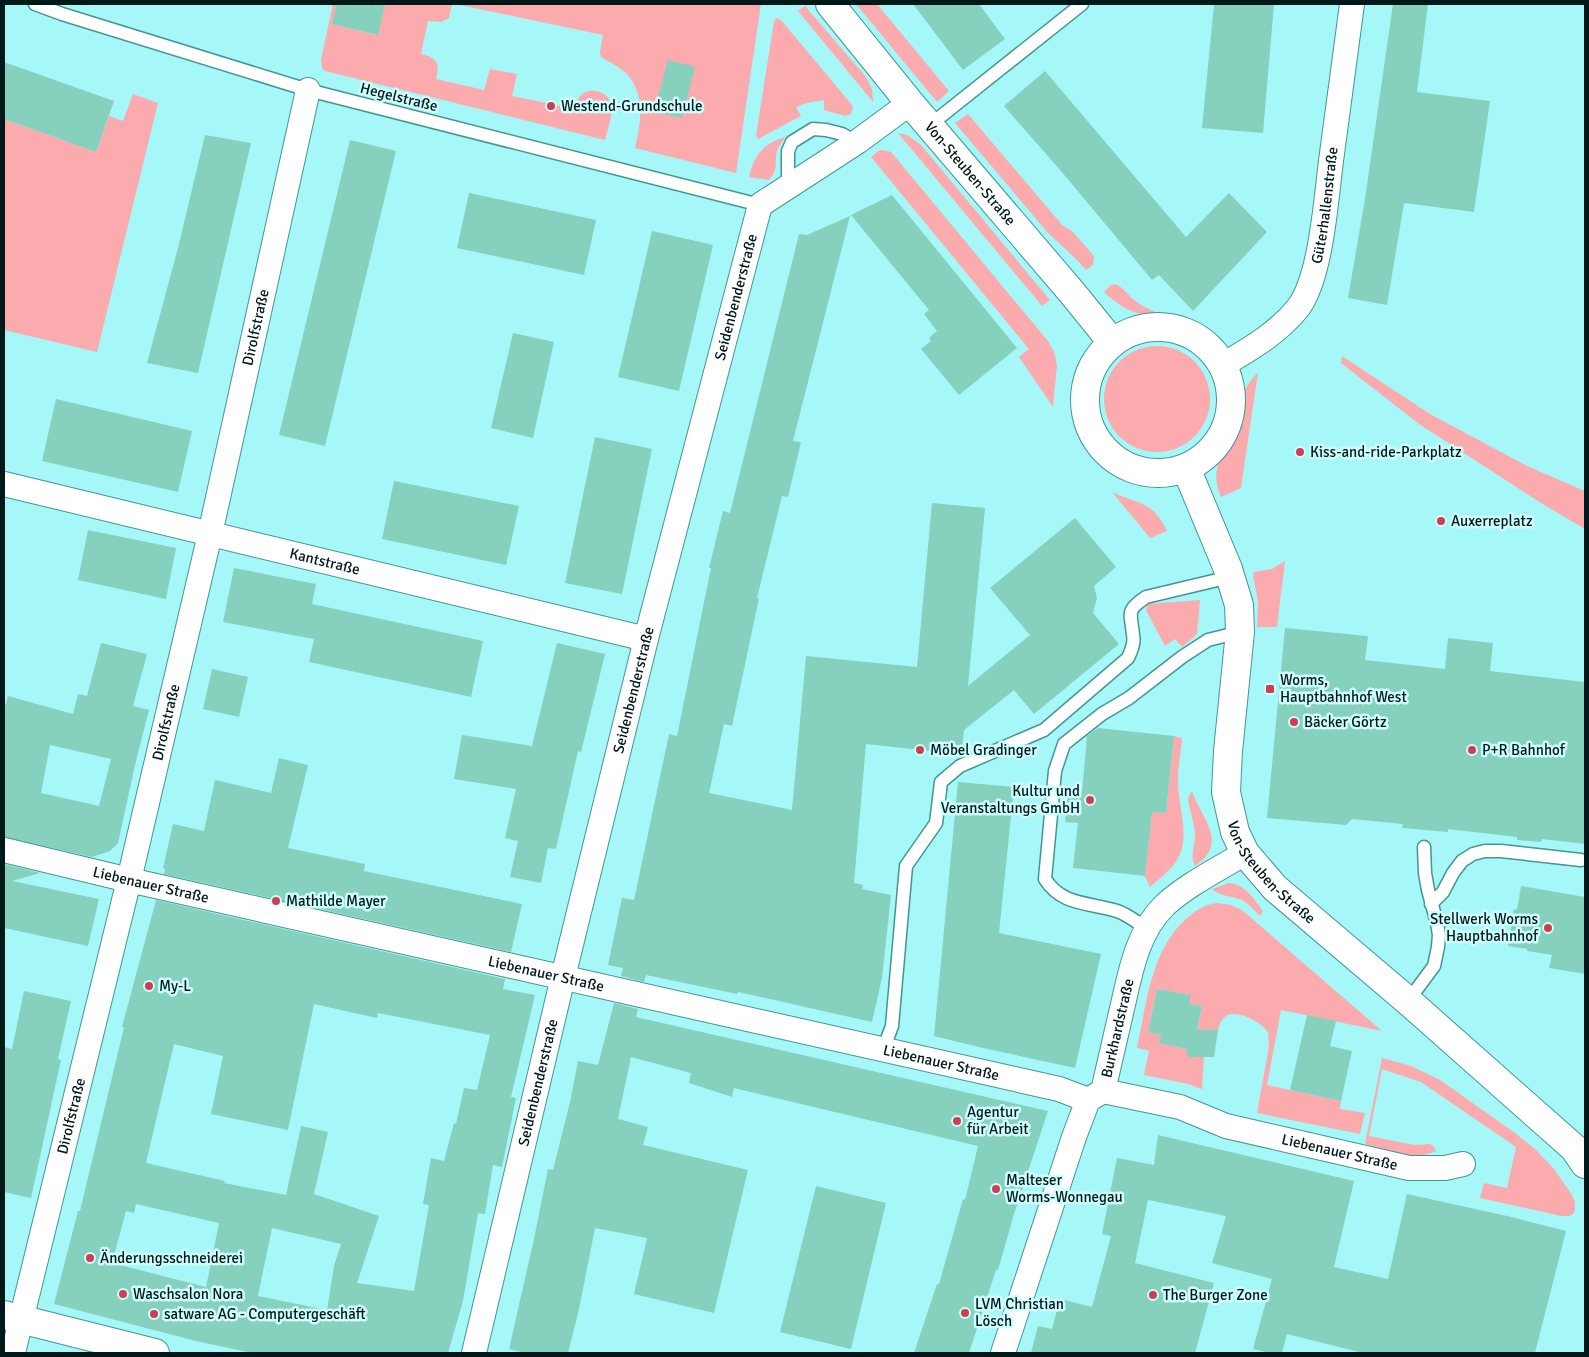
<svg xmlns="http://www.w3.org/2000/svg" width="1589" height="1357" font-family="Signika,sans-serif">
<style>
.green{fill:#fbabae}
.building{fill:#86d1be;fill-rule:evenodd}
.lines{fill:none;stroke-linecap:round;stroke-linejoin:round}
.service-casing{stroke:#449596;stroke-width:15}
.minor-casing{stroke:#449596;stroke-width:26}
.tertiary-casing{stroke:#449596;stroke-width:30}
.service{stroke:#fff;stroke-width:12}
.minor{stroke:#fff;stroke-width:24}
.tertiary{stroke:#fff;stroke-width:28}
.poi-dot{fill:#ce3e53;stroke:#cffefe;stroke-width:2}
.labels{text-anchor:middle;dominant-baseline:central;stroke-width:5;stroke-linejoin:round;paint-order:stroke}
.street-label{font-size:15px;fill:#011819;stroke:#cffefe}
.poi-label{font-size:15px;fill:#011819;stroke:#cffefe;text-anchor:start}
</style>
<rect width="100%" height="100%" fill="#a6f7f8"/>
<path class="green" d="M333,4H337L332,24L377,35L385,4H452L449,18L441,22L428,21L421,54C438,58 440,63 436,79L484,90L490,69L517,74L512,96L575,109C576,105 578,98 581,95C589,87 607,91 610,102C614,114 608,128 605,140L325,71L322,68L321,60Z
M455,4H761L736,173L635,148C642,120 646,88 621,69C615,64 608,62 601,57L600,52L603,35Z
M856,4H877L949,91L937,102Z
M805,6L866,77L872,89L873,102L798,11Z
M777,18L781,20L852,105L853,108L851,114L845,116L824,110V100L807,103L796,107L801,116L758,139L756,136L774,21Z
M133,94L158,103L97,352L4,330V119L96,152L109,116L123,121Z
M968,114L1063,226L1072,231L1094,256L1093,265L1086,270L1076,259L1048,233L955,123Z
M898,133L907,135L921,145L1050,300L1042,306Z
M785,137C783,141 780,145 778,148C773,161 780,168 769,180L749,177C754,155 763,144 785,137Z
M882,150L891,152L1048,341L1054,352L1057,365L1053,407L1019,357L1029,349L871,157L878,151Z
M1115,284C1123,287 1127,294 1134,300C1140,305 1147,308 1155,312L1154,316C1133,315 1119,306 1104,292L1111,285Z
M1104 399a53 53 0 1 1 106 0a53 53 0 1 1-106 0Z
M1342,356L1430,414L1527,466L1585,491V529L1541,503L1419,424L1341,363Z
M1258,372L1241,488L1221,497C1207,467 1228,450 1236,424C1238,418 1238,411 1239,405C1242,392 1249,382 1258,372Z
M1112,492C1138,504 1153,501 1167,531L1150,538Z
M1285,561L1277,627H1257L1258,602L1253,576L1254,572L1272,569Z
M1200,600L1197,634L1182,647L1175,639L1165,646L1146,610L1148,604Z
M1174,736L1182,738C1181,753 1177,769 1178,784C1179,814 1194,844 1170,869C1164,875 1157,881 1150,887L1145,876L1152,812L1166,813Z
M1192,791C1201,818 1230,843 1195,866C1189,854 1196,845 1195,833C1194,822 1190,811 1188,800L1189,796Z
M1229,883C1246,885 1254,899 1263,911L1260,916C1254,910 1249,904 1242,900C1233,896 1218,896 1212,889Z
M1217,903L1231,905L1242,910L1382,1031L1281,1010L1267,1085L1341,1101L1340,1109L1365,1113L1360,1134L1257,1113L1269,1047L1268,1032C1261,1022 1237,1009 1226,1016C1221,1019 1220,1024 1218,1030L1197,1029L1202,1006L1189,1004L1190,995L1157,989L1148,1032L1161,1035L1160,1043L1187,1049L1188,1057H1204L1202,1089L1188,1084L1144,1075L1149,1051L1137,1048C1147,1003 1150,951 1187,918C1196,910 1204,905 1217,903Z
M1382,1058L1411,1066L1440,1080L1515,1133L1536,1150L1554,1169L1572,1195L1575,1202V1210L1573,1214L1569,1216H1561L1480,1198L1484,1183L1507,1188L1516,1147L1421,1082L1382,1069L1369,1136L1414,1145L1430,1144L1434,1147L1436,1151C1413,1162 1388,1150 1365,1144Z"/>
<path class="building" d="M337,4H385L378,35L332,24Z
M913,4H979L1005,39L963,70Z
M1214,4H1274L1263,133L1202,128Z
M1393,4H1428L1417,92L1490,101L1474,212L1404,203L1387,305L1348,298L1365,199Z
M668,60L695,67L682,118L654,112Z
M4,62L114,101L96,152L4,119Z
M1045,71L1186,237L1229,193L1267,232L1193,311L1159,275L1152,280L1061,171L1004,106Z
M205,135L251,143L198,373L147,363L178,248Z
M350,140L396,151L325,446L279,435Z
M469,193L596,220L584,275L457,248Z
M892,195L1017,348L959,395L921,349L931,341L929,338L937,331L924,314L929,310L851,215Z
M850,216L793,441L801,442L788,497L782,496L757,598H759L732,726L724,724L709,793L792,810L806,656L917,667L932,503L985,508L968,686L1030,635L990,588L1075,518L1116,567L1094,586L1097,598L1093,613L1119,644L1034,714L1014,690L964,730L961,756L931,751L866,744L854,883L863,885L862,889L891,895L882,978L872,1022L738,992L737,994L646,975L644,982L621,976L623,968L608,965L622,898L634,900L669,734L677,736L711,568H709L723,511L730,513L799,234L807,235Z
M652,231L713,245L679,391L618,377Z
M513,333L554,342L533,438L491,428Z
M56,399L192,431L178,492L42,461Z
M595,437L652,449L622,594L565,583Z
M394,481L519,506L506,565L382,539Z
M88,530L176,548L166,599L78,580Z
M234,568L316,584L312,604L483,641L471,697L309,662L314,639L223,622Z
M1285,628L1368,636L1365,660L1445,669L1448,638L1493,643L1490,671L1585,682V844L1542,839L1541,842L1517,840V837L1448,829V832L1402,828L1403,824L1352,819L1346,825L1267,818Z
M101,643L147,654L133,706L149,710L135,765L118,843L110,851L92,857L4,837V710L8,696L73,714L78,694L87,696ZM50,745L111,759L99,806L41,793Z
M557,643L605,654L581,752L578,751L556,849L548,848L541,883L510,877L518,841L505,838L516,789L454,779L462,735L532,746Z
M212,669L248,677L239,717L203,709Z
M1098,728L1174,736L1166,813L1152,812L1145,876L1073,868L1078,823L1065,822L1068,790L1082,792L1087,736Z
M279,758L308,765L288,848L365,864L364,871L522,904L511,952L164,874L165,869L163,868L173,824L204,831L215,780L271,793Z
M958,782L1014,787L999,933L1101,954L1075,1068L983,1048L934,1036Z
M4,864L40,873L12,881L99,899L88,946L4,928Z
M1521,886L1585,897V974L1549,968L1552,955L1527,951V949L1508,946L1514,909L1517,910Z
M156,900L505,979L503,989L535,995L511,1097L516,1098L502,1167L493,1165L485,1214L478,1213L463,1301L448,1353H252L196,1341L54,1304L78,1211H80L124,1027H122ZM314,1004L377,1018L378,1013L490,1035L477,1090L464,1088L456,1124L454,1123L444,1161L431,1158L423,1204L429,1205L414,1291L357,1283L379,1216L314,1194L328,1132L301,1126L286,1195L224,1183L225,1181L146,1163L174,1044L223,1056L211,1114L288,1130ZM136,1204L219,1223L206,1287L112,1263L126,1211L134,1213ZM272,1228L341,1244L334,1266L327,1310L258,1296Z
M1157,989L1191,995L1189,1004L1202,1006L1197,1029L1218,1030L1214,1057H1187V1049L1159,1043L1161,1035L1148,1032Z
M24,991L71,1001L58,1059L61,1060L31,1198L4,1192V1047L12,1049Z
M614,1003L638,1009L636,1017L1048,1111L1014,1214L998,1270H996L969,1353H914L937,1284H939L963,1199L965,1200L978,1146L734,1088L732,1097L689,1083L691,1073L631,1057L618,1119L648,1127L643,1145L748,1170L714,1313L634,1294L647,1238L595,1228L579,1309L568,1353H525L509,1349L534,1239L548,1169L553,1170L570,1102L578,1061L598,1065Z
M1307,1015L1336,1021L1330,1046L1352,1051L1341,1101L1290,1090Z
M1158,1135L1354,1181L1334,1267L1388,1279L1407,1194L1507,1216L1566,1231L1535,1353H1363L1287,1334L1282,1353H1270L1253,1349L1272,1279L1212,1263L1226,1216L1148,1200L1135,1263L1214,1283L1195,1353H1031L1038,1326L1052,1329L1060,1299L1092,1307L1111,1236L1102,1234L1117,1158L1154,1165Z
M816,1186L886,1203L851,1349L780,1332Z"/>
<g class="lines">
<g class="service-casing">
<path id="service" d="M35,4L62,14L308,90L760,205
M930,125L1082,4
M788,186V151L792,142L813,129L826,130L842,134L857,142
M1431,904L1443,892L1453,873L1462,861L1473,854L1485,851H1501L1581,860
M1147,929C1138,923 1127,914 1117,911C1089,902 1062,906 1045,879L1055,771L1064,744L1102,714L1129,698L1182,657L1208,640L1240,632
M1408,1001L1434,966L1438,947L1439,935L1437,923L1428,890L1425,873L1424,847
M883,1050L892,1026L906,866L936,823L941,782L960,766L1044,730L1128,658C1131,651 1135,643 1133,635C1131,613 1125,611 1146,597L1230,577"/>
</g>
<g class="minor-casing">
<g id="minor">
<path id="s1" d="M1223,365C1250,349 1278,333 1298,308C1321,278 1326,200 1331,161C1338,109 1345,56 1352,4"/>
<path id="s2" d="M4,484L646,639"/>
<path id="s3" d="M4,850L129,880L1059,1089L1088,1100"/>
<path id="s4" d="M1103,1091L1180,1107L1226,1126L1409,1168H1445L1463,1164"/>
<path id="s5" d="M13,1353L129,880L210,534L308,90"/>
<path id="s6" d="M474,1353L563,977L646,639L760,205L857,142L910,103"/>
<path id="s7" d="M1003,1353L1074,1137L1088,1100L1103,1091C1109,1065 1115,1039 1121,1013C1130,975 1136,933 1165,905C1188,884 1219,869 1245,853"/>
</g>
</g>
<g class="tertiary-casing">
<g id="tertiary">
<path id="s8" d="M830,4L910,103L1074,295L1112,342"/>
<circle cx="1158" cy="400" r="73"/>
<path id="s9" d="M1186,468L1228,569L1239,605L1240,632L1228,751L1226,792L1235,832L1245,853L1275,888L1408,1001L1574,1148L1585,1164"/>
<path d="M4,1315L155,1353"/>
</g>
</g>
<use href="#service" class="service"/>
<use href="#minor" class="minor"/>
<use href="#tertiary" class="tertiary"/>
</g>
<g class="poi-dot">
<circle cx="551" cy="106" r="5"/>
<circle cx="1300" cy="452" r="5"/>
<circle cx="1441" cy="521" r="5"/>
<rect x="1265" y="684" width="10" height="10" rx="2.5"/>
<circle cx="1294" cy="722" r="5"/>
<circle cx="920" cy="750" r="5"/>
<circle cx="1472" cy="750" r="5"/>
<circle cx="1090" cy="800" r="5"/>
<circle cx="276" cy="901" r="5"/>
<circle cx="1548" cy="928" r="5"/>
<circle cx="149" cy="986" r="5"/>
<circle cx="957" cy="1121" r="5"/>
<circle cx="996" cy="1189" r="5"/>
<circle cx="90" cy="1258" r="5"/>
<circle cx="123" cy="1294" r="5"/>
<circle cx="1153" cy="1295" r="5"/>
<circle cx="965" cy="1313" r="5"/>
<circle cx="154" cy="1314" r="5"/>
</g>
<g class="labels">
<g class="street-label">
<text transform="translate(399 97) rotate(14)">Hegelstraße</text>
<text stroke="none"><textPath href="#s8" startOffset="220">Von-Steuben-Straße</textPath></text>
<text stroke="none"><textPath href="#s1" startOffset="202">Güterhallenstraße</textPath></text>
<text stroke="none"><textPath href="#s6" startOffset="1088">Seidenbenderstraße</textPath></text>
<text stroke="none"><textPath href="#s5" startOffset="1054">Dirolfstraße</textPath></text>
<text stroke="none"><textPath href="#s2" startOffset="330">Kantstraße</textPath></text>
<text stroke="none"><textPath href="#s6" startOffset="682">Seidenbenderstraße</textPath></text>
<text stroke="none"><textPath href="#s5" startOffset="649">Dirolfstraße</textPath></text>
<text stroke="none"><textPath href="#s9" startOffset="430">Von-Steuben-Straße</textPath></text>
<text stroke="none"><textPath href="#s3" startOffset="151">Liebenauer Straße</textPath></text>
<text stroke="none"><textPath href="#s3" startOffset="556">Liebenauer Straße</textPath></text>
<text stroke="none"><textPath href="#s7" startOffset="349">Burkhardstraße</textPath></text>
<text stroke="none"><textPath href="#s3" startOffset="961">Liebenauer Straße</textPath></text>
<text stroke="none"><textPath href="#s6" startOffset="278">Seidenbenderstraße</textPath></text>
<text stroke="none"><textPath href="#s5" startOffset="244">Dirolfstraße</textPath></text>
<text stroke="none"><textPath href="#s4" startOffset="245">Liebenauer Straße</textPath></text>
</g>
<g class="poi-label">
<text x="561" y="106">Westend-Grundschule</text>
<text x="1310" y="452">Kiss-and-ride-Parkplatz</text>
<text x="1451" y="521">Auxerreplatz</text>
<text x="1280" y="680">Worms,<tspan x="1280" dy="17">Hauptbahnhof West</tspan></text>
<text x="1304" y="722">Bäcker Görtz</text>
<text x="930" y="750">Möbel Gradinger</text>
<text x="1482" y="750">P+R Bahnhof</text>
<text x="1080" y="791" text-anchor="end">Kultur und<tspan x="1080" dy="17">Veranstaltungs GmbH</tspan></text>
<text x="286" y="901">Mathilde Mayer</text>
<text x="1538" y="919" text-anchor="end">Stellwerk Worms<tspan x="1538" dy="17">Hauptbahnhof</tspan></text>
<text x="159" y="986">My-L</text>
<text x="967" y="1112">Agentur<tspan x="967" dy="17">für Arbeit</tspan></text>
<text x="1006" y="1180">Malteser<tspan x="1006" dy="17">Worms-Wonnegau</tspan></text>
<text x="100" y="1258">Änderungsschneiderei</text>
<text x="133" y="1294">Waschsalon Nora</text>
<text x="1163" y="1295">The Burger Zone</text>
<text x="975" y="1304">LVM Christian<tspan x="975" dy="17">Lösch</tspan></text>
<text x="164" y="1314">satware AG - Computergeschäft</text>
</g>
</g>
<rect width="1589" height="1357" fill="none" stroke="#011819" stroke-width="10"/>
</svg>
